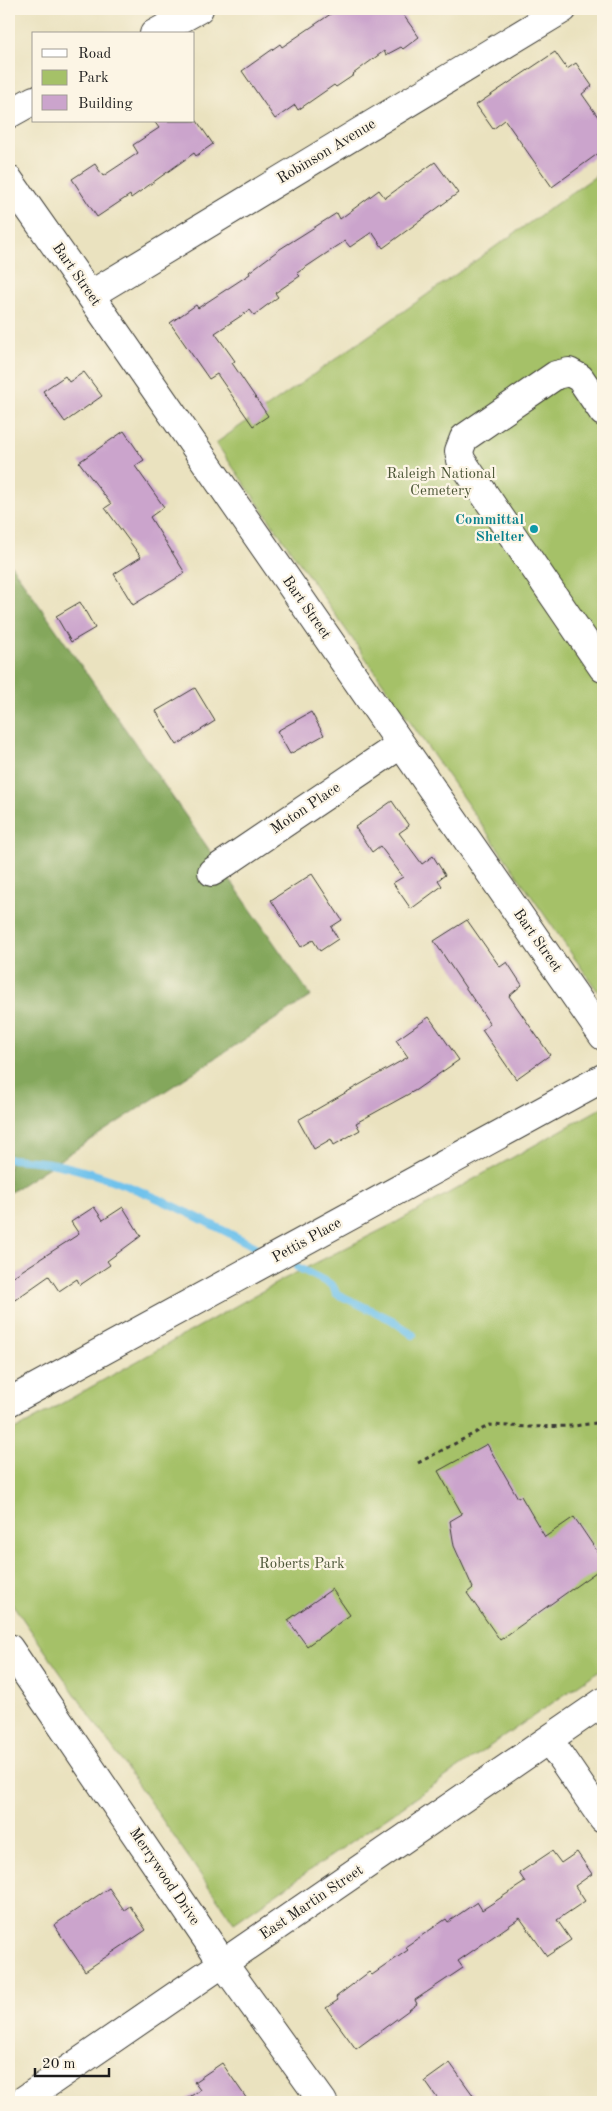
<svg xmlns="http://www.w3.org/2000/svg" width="612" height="2111" font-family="'Old Standard TT',serif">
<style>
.green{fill:#a5c168;stroke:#606e42}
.forest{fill:#84a75c;stroke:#50623c}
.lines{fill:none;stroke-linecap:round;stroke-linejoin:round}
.stream{stroke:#70c2ec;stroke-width:8}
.building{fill:#cba4cc}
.minor-casing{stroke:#3b3a34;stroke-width:30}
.path{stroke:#3b3a34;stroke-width:3;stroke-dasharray:4 4;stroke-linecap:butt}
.minor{stroke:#fff;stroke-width:28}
.culture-dot{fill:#0f9aa8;stroke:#fcf5e5;stroke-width:2}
.labels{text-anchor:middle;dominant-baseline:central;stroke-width:4.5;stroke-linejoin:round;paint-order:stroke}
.street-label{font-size:15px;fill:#1c1c1c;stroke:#fcf5e5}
.park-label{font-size:15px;fill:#4c5637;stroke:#fcf5e5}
.culture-label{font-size:15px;font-weight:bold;fill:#0d838f;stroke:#fcf5e5;text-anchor:end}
</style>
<rect width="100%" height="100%" fill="#fcf5e5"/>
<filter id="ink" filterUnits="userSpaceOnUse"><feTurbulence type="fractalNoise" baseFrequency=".02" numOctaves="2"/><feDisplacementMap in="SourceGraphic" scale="10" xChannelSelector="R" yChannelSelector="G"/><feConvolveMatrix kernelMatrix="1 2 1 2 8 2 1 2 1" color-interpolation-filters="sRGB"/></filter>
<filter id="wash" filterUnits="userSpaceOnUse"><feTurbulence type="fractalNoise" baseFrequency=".0096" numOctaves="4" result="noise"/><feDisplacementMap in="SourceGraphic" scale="20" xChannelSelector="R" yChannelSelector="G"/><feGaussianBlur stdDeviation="1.12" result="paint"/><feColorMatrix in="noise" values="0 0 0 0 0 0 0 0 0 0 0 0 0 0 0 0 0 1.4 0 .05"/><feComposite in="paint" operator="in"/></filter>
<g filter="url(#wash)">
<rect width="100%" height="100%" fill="#eae2bf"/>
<path class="green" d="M603,171V999L216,443Z
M603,1107V1668L234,1923L9,1599V1433L282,1280L395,1223Z"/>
<path class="forest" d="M9,562L311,996L9,1193Z"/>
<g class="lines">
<path class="stream" d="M9,1159C24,1160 40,1161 55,1164C127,1179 191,1214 256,1247
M297,1267L332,1285L337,1294L392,1320L413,1335"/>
</g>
<g id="blocks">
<path class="building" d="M338,9H399L419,37L403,49L401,47L386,55L384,51L353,74L354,75L336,87L334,85L298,110L295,105L275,119L242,71L280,44L282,47Z
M555,52L567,69L576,63L592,86L582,94L603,124V150L552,187L505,120L493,129L476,105Z
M154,121H197L213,144L196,156L194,153L131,198L130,195L97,217L72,179L95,164L103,176L138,153L133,145L159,128Z
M435,162L458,193L383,248L372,232L350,247L345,241L297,273L300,276L275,293L278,297L254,315L250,310L215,333L235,361L232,363L268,416L253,426L217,374L209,379L170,323L196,305L198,308L250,274L249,272L280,249L337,213L340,219L379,190L385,198Z
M84,372L102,396L65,422L43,391L65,376L69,382Z
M124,431L144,460L135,466L164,507L150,517L185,573L133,605L114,574L141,557L105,508L111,504L79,462Z
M80,602L95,628L71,642L56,616Z
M195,688L215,721L177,745L156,711Z
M311,712L324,735L290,754L277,731Z
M392,801L409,826L399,833L422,864L433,856L445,875L438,880L442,886L411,909L393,883L403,877L380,846L372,852L355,827Z
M312,874L342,920L331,927L338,939L320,951L313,940L301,947L271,900Z
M467,920L500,967L507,962L522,985L509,996L550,1055L516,1079L482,1030L490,1024L434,941Z
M429,1017L459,1060L416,1090L356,1123L360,1130L334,1145L331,1139L314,1149L298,1120L408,1057L396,1040Z
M94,1207L103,1220L123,1207L141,1236L107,1261L110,1265L80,1285L77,1279L59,1291L49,1276L9,1304V1279L79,1234L71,1222Z
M487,1444L518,1498L521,1496L545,1537L574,1517L603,1560V1567L500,1640L467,1593L473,1588L454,1546L450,1521L462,1514L438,1471Z
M332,1589L350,1615L307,1646L288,1620Z
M552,1851L561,1863L577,1852L592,1874L575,1886L585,1901L557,1920L571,1940L547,1956L520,1918L458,1961L463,1968L415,2000L417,2004L356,2049L326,2008L338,2000L336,1997L369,1972L372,1975L408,1950L405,1947L446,1919L448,1922L477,1902L482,1910L525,1882L519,1873Z
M109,1888L124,1910L130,1906L146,1930L85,1971L54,1925Z
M222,2063L249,2102H182L200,2090L194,2082Z
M450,2063L478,2102H440L425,2081Z"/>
</g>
</g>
<g filter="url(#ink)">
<use href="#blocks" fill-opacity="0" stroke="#3b3a34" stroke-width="1"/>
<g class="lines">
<g class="minor-casing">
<path id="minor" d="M154,34L199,9
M9,114L34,100
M9,180L90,295L603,1036
M90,295L563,9
M603,412L580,378L569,372L556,375L464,438L459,451L461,460L603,668
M212,872L400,745
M9,1402L603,1078
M9,1648L223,1963L323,2102
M549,1740L603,1819
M21,2102L603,1702"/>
</g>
<path class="path" d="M418,1463L490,1425L530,1427L574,1426L603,1422"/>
<use href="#minor" class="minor"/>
</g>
</g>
<circle class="culture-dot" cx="534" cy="529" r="5"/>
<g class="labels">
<g class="street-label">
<text transform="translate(327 152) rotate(-31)">Robinson Avenue</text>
<text transform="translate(76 275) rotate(55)">Bart Street</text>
<text transform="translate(306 608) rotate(55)">Bart Street</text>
<text transform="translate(306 809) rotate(-34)">Moton Place</text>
<text transform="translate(537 941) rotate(55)">Bart Street</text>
<text transform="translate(307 1241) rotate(-29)">Pettis Place</text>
<text transform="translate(164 1877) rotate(56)">Merrywood Drive</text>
<text transform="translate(312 1903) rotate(-34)">East Martin Street</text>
</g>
<g class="park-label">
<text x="441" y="474">Raleigh National<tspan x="441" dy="17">Cemetery</tspan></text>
<text x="302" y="1564">Roberts Park</text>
</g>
<g class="culture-label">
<text x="524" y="520">Committal<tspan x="524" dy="17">Shelter</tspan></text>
</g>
</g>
<rect width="612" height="2111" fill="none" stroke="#fcf5e5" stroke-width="30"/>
<rect x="32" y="32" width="162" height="90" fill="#fcf5e5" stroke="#a29e95"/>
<rect x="42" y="49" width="25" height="8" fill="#ffffff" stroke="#a29e95"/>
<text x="78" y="58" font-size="15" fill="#1c1c1c">Road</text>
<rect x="42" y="70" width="25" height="15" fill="#a5c168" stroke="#a29e95"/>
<text x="78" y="82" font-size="15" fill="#1c1c1c">Park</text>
<rect x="42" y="95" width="25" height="15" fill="#cba4cc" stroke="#a29e95"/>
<text x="78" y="108" font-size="15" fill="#1c1c1c">Building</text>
<path d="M35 2068v8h74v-8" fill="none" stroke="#1c1c1c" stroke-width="2.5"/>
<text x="42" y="2068" font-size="15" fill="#1c1c1c" stroke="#fcf5e5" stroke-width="4" paint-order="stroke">20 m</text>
</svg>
